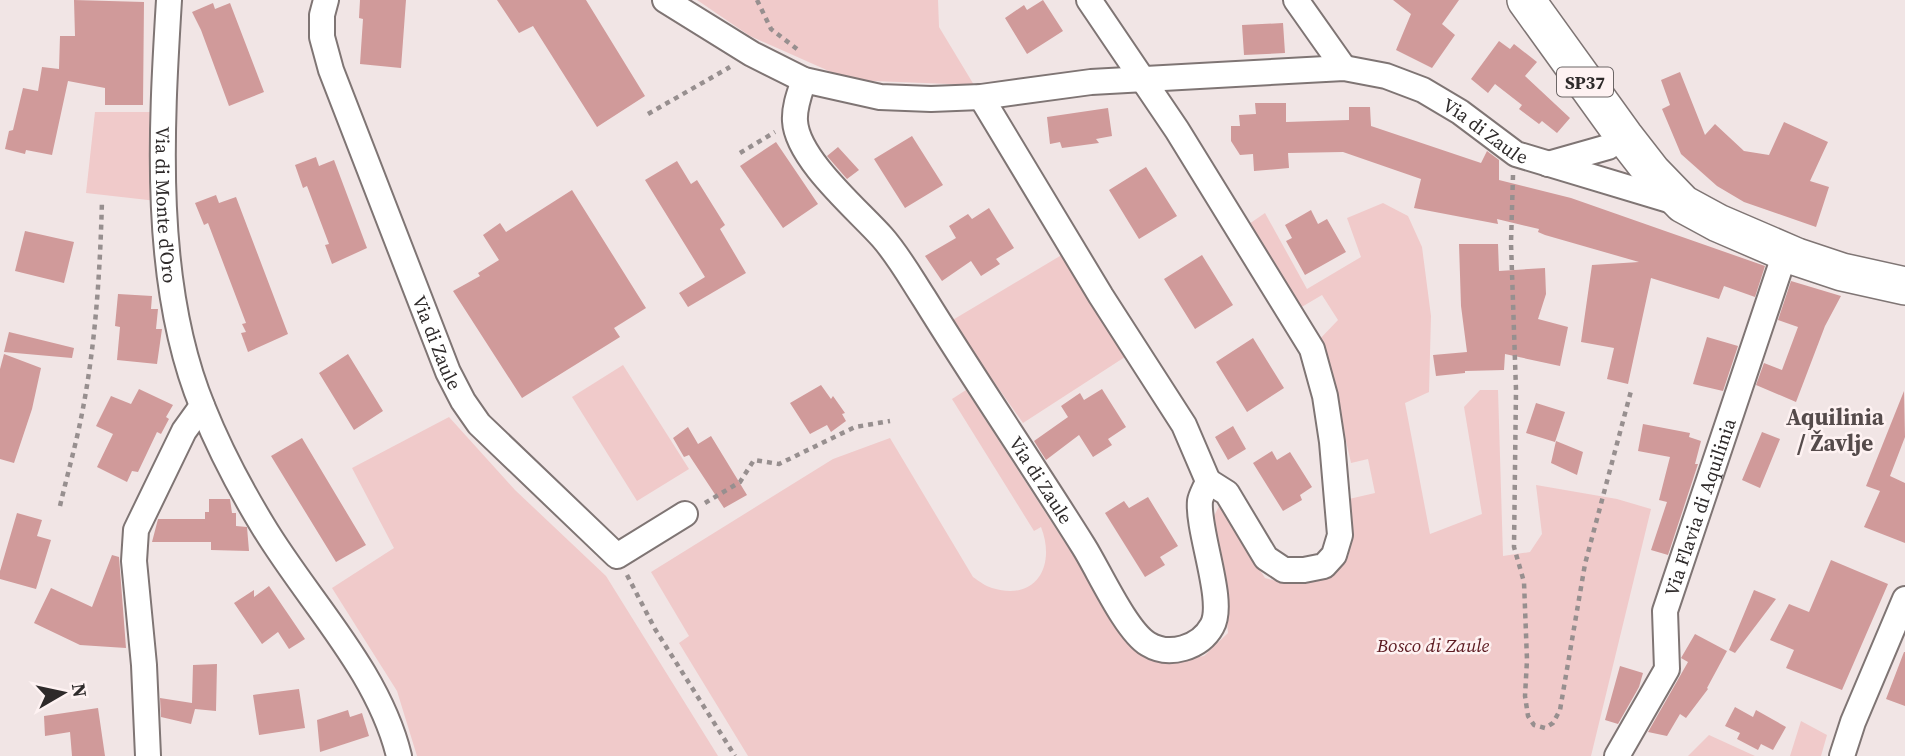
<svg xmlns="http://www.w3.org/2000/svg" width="1905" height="756" font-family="'Source Serif 4',serif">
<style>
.green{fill:#f0caca}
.building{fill:#d09a9a}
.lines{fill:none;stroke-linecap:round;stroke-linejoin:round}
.street-casing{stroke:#7f7574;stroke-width:28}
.primary-casing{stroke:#7f7574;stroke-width:40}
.path{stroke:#978f8f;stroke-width:4.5;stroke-dasharray:5 5;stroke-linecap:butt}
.street{stroke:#fff;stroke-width:24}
.primary{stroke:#fff;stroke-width:37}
.labels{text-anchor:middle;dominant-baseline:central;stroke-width:5;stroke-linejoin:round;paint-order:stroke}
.shield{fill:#fef2f2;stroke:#6c6666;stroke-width:2}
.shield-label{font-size:18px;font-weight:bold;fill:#2e2a2a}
.street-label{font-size:19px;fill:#2e2a2a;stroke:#fef2f2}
.park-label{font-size:19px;font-style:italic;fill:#5c1b21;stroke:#fef2f2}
.quarter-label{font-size:23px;font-weight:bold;fill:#554b4b;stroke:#fef2f2}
</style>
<rect width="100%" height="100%" fill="#f1e5e5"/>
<path class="green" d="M697,0H938L939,27L974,85L849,80L750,36Z
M95,112H158L157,201L86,193Z
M1383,203L1408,216L1422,247L1431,316L1429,392L1405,403L1430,534L1482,514L1464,407L1480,390H1498L1503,556L1530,552L1542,534L1536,485L1617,499L1651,509L1591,756H748L679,643L689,636L651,572L833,459L890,438L973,577C979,581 985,586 992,588C1037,602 1056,565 1041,527L1034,531L952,399L966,390L1135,651L1166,663L1204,656L1228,633L1225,598L1212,520L1219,506L1265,578L1287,584L1328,577L1349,555V499L1375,493L1368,459L1351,463L1342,423L1317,342L1338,320L1322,295L1300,308L1249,224L1265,213L1307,289L1361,257L1347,218Z
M1065,253L1128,355L1023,423L951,321Z
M623,365L689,469L637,501L572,397Z
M449,417L515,490L606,576L718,756H417L397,691L332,588L394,548L352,468Z
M1801,721L1827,735L1821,756H1790Z
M1709,735L1755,756H1688Z"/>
<path class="building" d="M74,0L144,2L143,105H105V88L68,81L52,155L26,150L25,154L5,149L9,131L13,130L23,88L38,91L42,67L59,69L60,36H75Z
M360,0H406L401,68L360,64L363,19L359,18Z
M497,0H586L645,96L597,127L533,26L519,33Z
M1043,0L1063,31L1027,54L1005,18L1024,5L1027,10Z
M1393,0H1459L1442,24L1455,35L1432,68L1396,50L1411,14Z
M213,3L215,9L230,3L264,92L229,106L201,30L192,12Z
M1283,23L1285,53L1244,55L1242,25Z
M1499,41L1510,49L1514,44L1537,62L1525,76L1570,118L1557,133L1542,121L1539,124L1519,109L1522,105L1495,84L1488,93L1471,79Z
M1680,72L1705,135L1715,124L1744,151L1769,155L1784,122L1828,142L1810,181L1829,187L1816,227L1744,202L1717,186L1681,154L1662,109L1670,105L1661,80Z
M1255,103H1286V122L1349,120V107H1370L1371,126L1481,163L1487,151L1499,160V180L1571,198L1765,266L1755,297L1724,286L1719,299L1651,278L1628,384L1607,379L1614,348L1581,342L1592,265L1639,262L1545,235L1538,232L1539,229L1497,219L1498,224L1414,208L1421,179L1343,152L1288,153L1289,168L1254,171L1253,154L1240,155L1231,141V126H1240L1239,115L1256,114Z
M1108,108L1112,136L1096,139L1099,143L1062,148L1060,142L1050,144L1047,117Z
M912,136L943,185L905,208L874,159Z
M776,142L818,204L783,228L740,166Z
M838,147L859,170L847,179L827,156Z
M316,157L319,166L334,160L367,248L332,264L325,245L329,244L307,186L303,188L295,165Z
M677,161L691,184L697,180L725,225L720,229L746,273L688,307L679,293L705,277L645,180Z
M1146,167L1177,216L1139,239L1109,190Z
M572,190L646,308L614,328L620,337L522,398L453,291L480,276L478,273L499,260L483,235L500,223L506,232Z
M216,195L219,203L236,197L288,334L248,352L241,333L246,332L242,324L246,323L208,223L204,225L195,203Z
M989,208L1014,248L996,259L1000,264L981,276L971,261L942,281L925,256L956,238L949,226L968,214L972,219Z
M1311,210L1318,224L1327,219L1346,252L1305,275L1286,241L1292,238L1285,225Z
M25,231L74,242L64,283L15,271Z
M1459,244H1498L1499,271L1545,268L1546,294L1538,319L1568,327L1560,366L1505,354L1504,370L1465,371V373L1436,376L1433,355L1467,352L1461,306Z
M1202,255L1233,305L1195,329L1164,279Z
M1791,281L1841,296L1825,326L1796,402L1756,385L1764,363L1782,370L1798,327L1778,320Z
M118,294L152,296L151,309H158L156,329H162L157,364L117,360L120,327L115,326Z
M9,332L74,348L72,358L4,352Z
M1707,337L1738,346L1723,391L1693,384Z
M1253,338L1284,388L1247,412L1216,362Z
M4,354L41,368L32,409L14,463L0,459V369Z
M348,354L383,411L354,430L319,373Z
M821,385L831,399L833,396L845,413L842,414L846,421L831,432L827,425L810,434L790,403Z
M139,389L173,405L166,417L169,419L161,434L157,432L138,472L132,471L127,482L97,467L113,434L96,426L111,396L131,404Z
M1102,389L1126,427L1108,439L1112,445L1093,457L1079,435L1046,460L1034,441L1068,417L1061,406L1080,393L1084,400Z
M1904,391L1905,437L1890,476L1905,483V543L1864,527L1880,491L1866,486Z
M1536,403L1565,412L1555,442L1526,433Z
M1643,424L1690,433L1689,437L1701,441L1695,464H1698L1668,555L1651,550L1667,502L1659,500L1670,457L1638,451Z
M1233,426L1246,449L1228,460L1215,437Z
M688,427L698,444L711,436L747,495L724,508L689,455L684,457L673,438Z
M1762,432L1780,439L1760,488L1742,480Z
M302,438L366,545L336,562L271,456Z
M1556,441L1583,452L1577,475L1551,463Z
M1272,451L1277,460L1290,452L1312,487L1300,495L1302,500L1283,511L1253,463Z
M1148,497L1178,546L1160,557L1165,565L1145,577L1105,513L1124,501L1129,508Z
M209,499H230L232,513H236V526L247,527L249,551L211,550V542H152L158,519H205V512H209Z
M17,513L42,520L37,536L51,540L36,589L0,579V571Z
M112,555L119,557L126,648L80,645L34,623L51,588L92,607Z
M1831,560L1888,584L1842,690L1786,668L1794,650L1770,640L1789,604L1809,612Z
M269,586L305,639L289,649L278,632L262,644L234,603L254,590V597Z
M1754,590L1776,599L1735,653L1729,650Z
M1695,634L1727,651L1707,688L1708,689L1686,718L1680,714L1667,736L1648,732L1688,662L1681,658Z
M1904,652H1905V706L1886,699Z
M217,664L216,711L195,709L191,724L161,717L160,698L192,703L193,665Z
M1620,666L1643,673L1639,687L1618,724L1605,720Z
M299,689L305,728L259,735L253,695Z
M1735,707L1753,717L1756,710L1786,727L1773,750L1761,744L1758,750L1737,739L1740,733L1725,726Z
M98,708L105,756H72L70,732L45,736L44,716Z
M348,710L350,717L362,713L369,736L320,752L317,720Z"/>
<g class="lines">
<g class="street-casing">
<g id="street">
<path id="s1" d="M169,0C161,130 152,285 203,408C219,448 240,488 263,526C308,601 378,670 399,756"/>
<path id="s2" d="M326,0L322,15V37L331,70L448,372L463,401L479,424L617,556L685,514"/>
<path id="s3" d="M665,0L752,54L804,80L880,97L931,99L981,97L1091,82L1344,68L1386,76L1423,90L1460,112L1516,154L1679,203"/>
<path d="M1089,0L1177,130L1312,349L1325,396L1332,442L1340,535L1334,555L1324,566L1304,570H1284L1266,558L1227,493L1208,481"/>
<path d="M1296,0L1344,68"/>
<path id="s4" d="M804,80C800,92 794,107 795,121C797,159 858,210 882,237C898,255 911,278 924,298C976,382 1032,464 1084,547C1099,571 1126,631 1148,644C1169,657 1200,648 1212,626C1226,602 1197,531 1200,501C1201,495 1206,487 1208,481L1184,425L1101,296L981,97"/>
<path d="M1548,164L1608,147L1624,136"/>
<path d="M148,756L144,665L134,561L136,530L184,431L202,406"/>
<path id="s5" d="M1617,756L1667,669L1665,611L1785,253"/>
<path d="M1842,756L1853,722L1905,599"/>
</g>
</g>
<g class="primary-casing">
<path id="primary" d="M1526,0L1624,136L1652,172L1683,204L1718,223L1797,257L1842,272L1905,286"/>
</g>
<path class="path" d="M757,0L771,29L797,49
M648,114L730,67
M740,153L775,132
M1513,175L1511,243L1516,390L1514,547L1524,582L1527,660L1525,696L1528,716L1534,725L1545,728L1553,723L1560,710L1585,564L1631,391
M705,503L740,482L754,460L779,464L855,427L890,421
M60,506C66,480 73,455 79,428C95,354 100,276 102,200
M627,575L655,629L735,756"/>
<use href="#street" class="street"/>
<use href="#primary" class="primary"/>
</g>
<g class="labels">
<rect class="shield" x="1557" y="67.5" width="56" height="29" rx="5"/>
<g class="shield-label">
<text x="1585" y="82">SP37</text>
</g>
<g class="street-label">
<text stroke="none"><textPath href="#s3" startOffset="861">Via di Zaule</textPath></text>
<text stroke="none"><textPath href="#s1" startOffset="205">Via di Monte d'Oro</textPath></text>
<text stroke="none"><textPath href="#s2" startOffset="364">Via di Zaule</textPath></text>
<text stroke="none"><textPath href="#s4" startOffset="480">Via di Zaule</textPath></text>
<text stroke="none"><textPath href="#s5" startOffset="268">Via Flavia di Aquilinia</textPath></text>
</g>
<g class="park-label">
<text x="1433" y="645">Bosco di Zaule</text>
</g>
<g class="quarter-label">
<text x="1835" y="417">Aquilinia<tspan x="1835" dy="26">/ Žavlje</tspan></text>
</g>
</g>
<g transform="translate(63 693) rotate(81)" stroke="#fef2f2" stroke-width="5" paint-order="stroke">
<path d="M0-5L12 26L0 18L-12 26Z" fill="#2e2a2a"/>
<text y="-10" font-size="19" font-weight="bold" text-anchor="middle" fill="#2e2a2a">N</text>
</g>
</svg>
